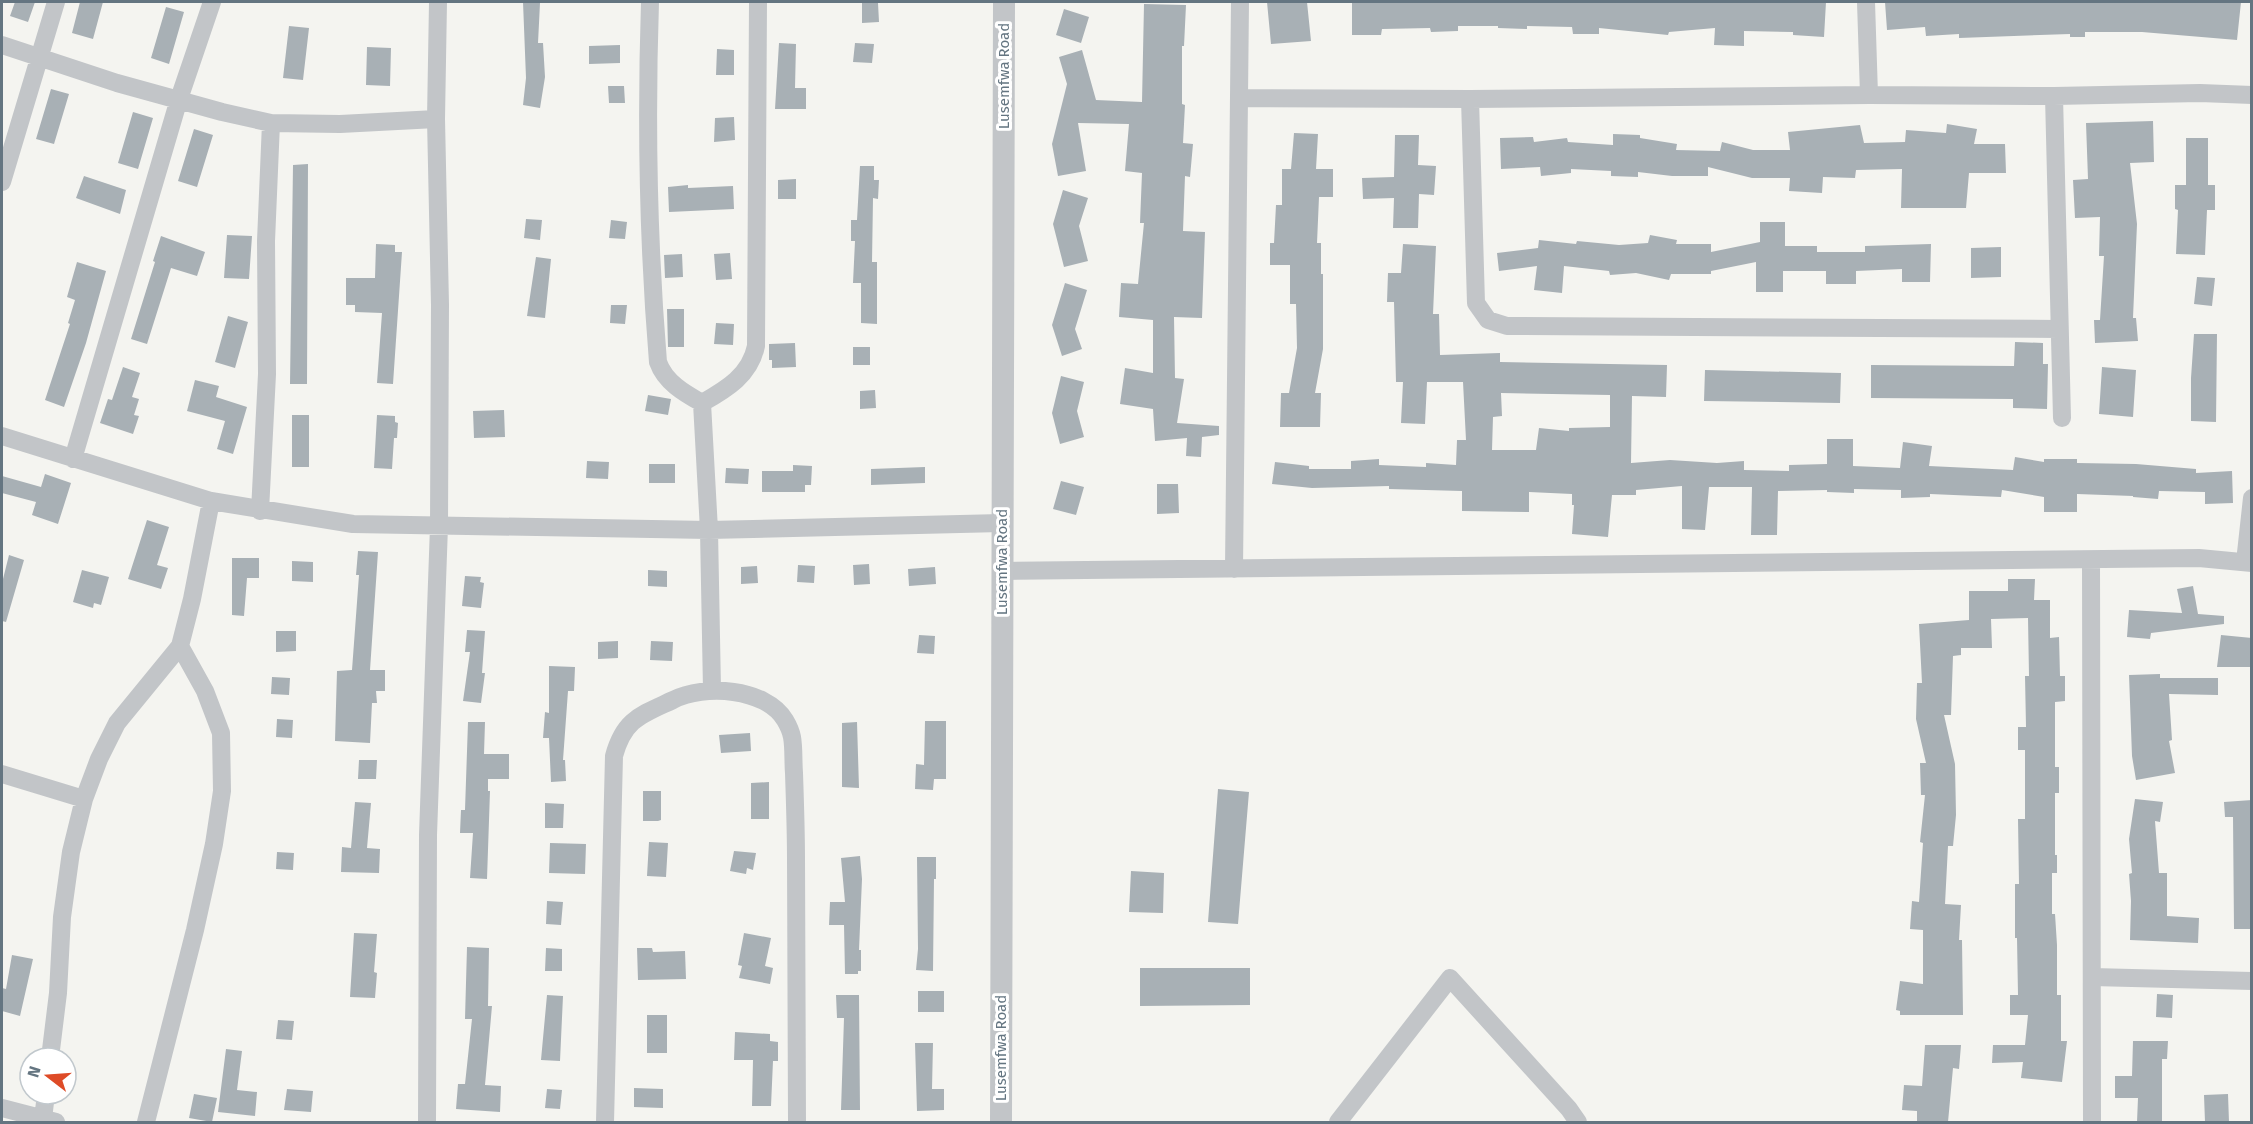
<svg xmlns="http://www.w3.org/2000/svg" width="2253" height="1124" font-family="'Fira Sans',sans-serif">
<style>
.building{fill:#a8b0b5;fill-rule:evenodd}
.lines{fill:none;stroke-linecap:round;stroke-linejoin:round}
.minor{stroke:#c2c5c8;stroke-width:18}
.tertiary{stroke:#c2c5c8;stroke-width:22}
.labels{text-anchor:middle;dominant-baseline:central;stroke-width:6;stroke-linejoin:round;paint-order:stroke}
.street-label{font-size:15px;fill:#647581;stroke:#fff}
</style>
<rect width="100%" height="100%" fill="#f4f4f0"/>
<path class="building" d="M15,2H35L28,22L10,16Z
M80,2H103L93,39L72,33Z
M523,2L540,3L538,43H543L545,77L540,108L523,105L526,78Z
M1267,2H1307L1311,41L1271,44Z
M1352,2H1826L1824,37L1793,35V32L1744,31V46L1714,45L1715,28L1669,32L1668,35L1599,28V34H1573L1572,27L1527,26V29L1498,28V26H1458V31L1431,32L1430,28L1382,29L1381,35H1352Z
M1885,2H2241L2237,40L2142,32H2085V37H2070V34L1959,38V34L1926,36L1925,27L1887,30Z
M862,3H878L879,22L862,23Z
M1144,4L1186,5L1184,46H1182V104L1185,105L1183,143L1193,144L1190,177L1185,176L1183,231L1205,232L1202,318L1174,317L1175,378L1184,379L1177,423L1219,426V435L1202,437L1201,457L1186,456L1187,438L1155,441L1153,409L1120,404L1125,368L1153,373V320L1119,317L1121,283L1138,284L1144,223H1140L1142,173L1125,171L1129,124L1078,123L1086,171L1058,176L1052,144L1067,84L1059,57L1082,50L1096,100L1142,102Z
M166,7L184,12L169,64L151,58Z
M1064,9L1089,17L1081,43L1056,35Z
M289,26L309,28L303,80L283,78Z
M779,43L796,44L795,88H806V109H775Z
M855,43L874,44L872,63L853,62Z
M620,45V63L589,64V46Z
M367,47L391,48L390,86L366,85Z
M717,49L734,50V75H716Z
M608,86H624L625,103H609Z
M51,89L69,94L54,144L36,139Z
M133,112L153,118L138,169L118,163Z
M734,117L735,140L714,142L715,118Z
M2153,121L2154,162L2130,163L2137,224L2133,318H2136L2138,341L2095,343L2094,320H2100L2104,256H2099L2100,217L2075,218L2073,180L2088,179L2086,123Z
M1947,124L1977,129L1974,144H2005L2006,173H1969L1966,208H1901L1902,169L1856,170L1855,178L1823,177L1822,193L1789,191L1790,178H1752L1708,167V176H1672L1638,172V177L1611,176V171L1571,169V173L1541,176L1540,167L1501,169L1500,138L1533,137L1534,142L1567,138L1568,142L1613,145V134L1640,135V138L1677,144L1676,150L1720,151L1722,142L1753,150H1790L1788,132L1860,125L1864,143L1905,142L1906,130L1946,133Z
M194,129L213,135L197,187L178,181Z
M1294,133L1318,134L1316,169H1333V197H1319L1317,243H1321V274H1323V349L1315,393H1321L1320,427H1280L1281,393H1289L1297,348L1296,304H1290V265H1270V243H1274L1276,205H1282V169H1291Z
M1395,135H1419L1418,165L1436,166L1434,195L1419,194L1418,228H1393L1394,198L1363,199L1362,178L1394,177Z
M2186,138H2208V185H2215V210H2207L2205,255L2176,254L2178,210L2175,209V185H2186Z
M308,164L307,384H290L293,165Z
M860,166H874V180H879L878,199L873,198L872,262H877V324L861,323V283H853L855,241H851V220H857Z
M84,176L126,190L120,214L76,198Z
M796,179V199H778V180Z
M688,185V188L733,186L734,209L669,212L668,187Z
M1063,190L1088,198L1079,226L1088,261L1064,267L1053,224Z
M526,219L542,220L540,240L524,238Z
M611,220L627,222L625,239L609,238Z
M1760,222H1785V246H1817V252H1865V246L1931,244L1930,282H1902V269L1856,271V284H1826V271H1783V292H1756V262L1711,271V274H1671L1669,280L1636,273L1610,275L1609,271L1564,266L1562,293L1534,290L1537,266L1499,271L1497,253L1538,248L1539,240L1576,244L1577,241L1619,245L1648,243L1650,235L1677,240L1676,244H1711V252L1760,242Z
M227,235L252,236L249,279L224,278Z
M161,236L205,252L197,276L171,268L147,344L131,339L155,262L153,261Z
M376,244L395,245V252H402L393,384L377,383L382,313L355,312V305H346V278H375Z
M1403,244L1436,246L1433,314H1439L1440,355L1500,353V362L1667,365L1666,397L1632,396L1631,463L1670,460L1717,463L1744,461V470L1789,471V465L1827,464V439H1853V466L1900,468L1903,442L1932,446L1929,466L2013,470L2015,457L2044,462V459H2077V463L2136,464L2196,469V473L2232,471L2233,503L2205,504V492L2159,491L2158,499L2133,497V496L2077,494V512H2044V497L2002,490L2001,497L1930,494V497L1901,498V490L1854,489V493L1827,492V490L1778,491L1777,535H1751L1752,487H1709L1705,530L1682,529V486L1636,490V495H1612L1608,537L1572,534L1574,505H1572V494L1529,492V512L1462,511V491L1389,489V486L1312,488L1272,484L1275,462L1309,466V469H1351V461L1379,459V465L1426,467V463L1456,465L1457,440H1466L1463,382H1427L1425,424L1401,423L1403,382H1396L1394,302H1387L1388,273H1401ZM1501,393L1610,395V427L1569,428V431L1539,428L1536,450H1492L1493,417L1502,416Z
M2001,247V277L1971,278V248Z
M730,253L732,279L716,280L714,254Z
M682,254L683,277L665,278L664,255Z
M536,257L551,259L545,318L527,316Z
M77,262L106,271L86,343L64,407L45,400L70,324L68,323L75,300L67,297Z
M2197,277L2215,278L2212,306L2194,304Z
M1065,283L1087,290L1075,329L1082,349L1062,356L1052,325Z
M611,305H627L625,324L610,323Z
M667,309H684V347H668Z
M228,316L248,322L235,368L215,362Z
M716,323L734,324L733,345L714,344Z
M2194,334H2217L2216,422L2191,421V378Z
M2015,342L2043,343V364H2048L2047,409L2013,408V399L1871,398V365L2014,366Z
M795,343L796,367L772,368V360H769V344Z
M853,347H870V365H853Z
M123,367L140,373L132,397L139,399L134,415L139,416L133,434L100,423L108,399L112,400Z
M2102,367L2136,370L2133,417L2099,414Z
M1705,370L1841,373L1840,403L1704,401Z
M1061,376L1084,382L1077,411L1084,437L1060,444L1052,413Z
M195,380L219,386L216,397L247,407L233,454L217,449L225,421L187,411Z
M875,390L876,408L860,409V391Z
M648,395L671,399L668,415L645,411Z
M504,410L505,437L474,438L473,411Z
M292,415H309V467H292Z
M377,415L395,416V422L398,423L397,438H394L392,469L374,468Z
M587,461L609,462L608,479L586,478Z
M649,464H675V483H649Z
M793,465L812,466L811,485H805V492H762V471H793Z
M925,467V483L871,485V469Z
M726,468L749,469L748,484L725,483Z
M45,474L71,483L58,524L32,515L36,502L2,493V476L41,487Z
M1061,481L1084,487L1076,515L1053,509Z
M1157,484H1178L1179,513L1157,514Z
M147,520L169,527L157,565L168,568L161,589L128,579Z
M358,551L378,552L370,670H385V691H376L377,703H372L370,743L335,741L337,671L352,670L359,575H356Z
M9,555L24,560L6,622L2,621V583Z
M232,558H259V578H247L244,616L232,615Z
M292,561L313,562V582L292,581Z
M869,564L870,584L854,585L853,565Z
M798,565L815,566L814,583L797,582Z
M757,566L758,583L741,584V567Z
M935,567L936,584L909,586L908,569Z
M82,570L109,577L101,605L94,603L93,608L73,602Z
M648,570L667,571V587L648,586Z
M465,576L481,577L480,582L484,583L481,608L462,606Z
M2008,579H2035L2034,600H2050V638L2059,637L2060,676H2065V701L2055,702V767H2059V793H2055V855H2057V873H2052V914H2055L2057,945V995H2061V1041H2067L2062,1082L2021,1078L2023,1062L1992,1063L1993,1045H2025L2028,1015H2010V995H2018L2017,938H2015V884H2019L2018,819H2025V750H2018V727H2026L2025,676H2029L2028,618L1991,619L1992,648H1961V655L1953,656L1951,715H1944L1955,764L1956,815L1953,846H1948L1945,904L1961,905L1959,940H1962L1963,1015H1900V1011L1896,1010L1900,981L1923,984V930L1910,929L1912,901L1919,902L1923,843L1920,842L1925,795H1921L1920,763H1926L1916,719L1917,683H1922L1919,624L1969,620V591H2008Z
M2193,586L2198,614L2224,616V624L2151,633L2150,639L2127,637L2129,610L2182,613L2177,589Z
M467,630L485,631L482,673H485L481,703L463,701L470,652H465Z
M276,631H296V651L276,652Z
M919,635L935,636L934,654L917,653Z
M2221,635L2252,638V667H2217Z
M618,641V658L598,659V642Z
M651,641L673,642L672,661L650,660Z
M549,666L575,667L574,691H568L563,760H565L566,781L551,782L549,738H543L545,712L549,713Z
M2160,674V678H2218V695L2169,694L2172,740L2169,741L2175,773L2136,780L2132,756L2129,675Z
M272,677L290,678L289,695L271,694Z
M277,719L293,720L292,738L276,737Z
M925,721H946V779H934L933,790L915,789L916,764L924,765Z
M468,722H485L484,754H509V779H488V791H490L487,879L470,878L473,833H460L461,810H465Z
M857,722L859,788L842,787V723Z
M750,733L751,751L721,753L719,735Z
M359,760H377L376,779H358Z
M769,782V819H751V783Z
M1218,789L1249,792L1238,924L1208,922Z
M643,791H661V820L658,821H643Z
M2135,799L2163,802L2160,822L2155,821L2159,873H2167V916L2199,918L2198,943L2130,940L2131,901L2129,874L2132,873L2129,839Z
M2252,800V929H2234L2233,817H2225L2224,802Z
M355,802L371,803L367,848L380,849L379,873L341,872L342,847L351,848Z
M545,803L564,804L563,828H545Z
M649,842L668,843L666,877L647,876Z
M550,843L586,844L585,874L549,873Z
M734,851L756,853L753,870L747,868L746,874L730,871Z
M277,852L294,853L293,870L276,869Z
M860,856L862,879L859,950H861V971H858V974H845L844,925H829L830,902H845L841,858Z
M917,857H936V879H934L933,971L916,970L918,949Z
M1131,871L1164,873L1163,913L1129,912Z
M547,901L563,902L561,925L546,924Z
M354,933L377,934L374,972L377,973L375,998L350,997Z
M744,933L771,938L765,966L773,968L770,984L739,978L742,966L738,965Z
M467,947L489,948L488,1006H492L485,1085L501,1086L500,1112L456,1109L458,1084H465L472,1019H465Z
M546,948L562,949V971H545Z
M637,948H652L653,952L685,951L686,979L638,980Z
M12,955L33,959L20,1016L2,1011V988L6,989Z
M1140,968H1250V1005L1140,1006Z
M918,991H944V1012H918Z
M2157,994L2173,995L2172,1018L2156,1017Z
M547,995L563,996L560,1061L541,1060Z
M836,995H859L860,1110H841L844,1018H837Z
M647,1015H667V1053H647Z
M278,1020L294,1021L292,1040L276,1039Z
M735,1032L770,1034V1041L778,1042V1061H773L771,1106H752L753,1060H734Z
M2133,1041H2168L2167,1059H2162V1122H2137L2138,1098H2115V1076H2132Z
M915,1043H933L932,1089H944V1110L917,1111Z
M1925,1045H1961L1959,1069L1953,1068L1948,1122H1917V1111L1902,1110L1904,1085L1922,1086Z
M226,1049L242,1051L237,1090L257,1092L255,1116L218,1112Z
M634,1088L663,1089V1108L634,1107Z
M287,1089L313,1091L311,1112L284,1110Z
M547,1089L562,1090L560,1109L545,1108Z
M194,1094L217,1098L212,1122L189,1118Z
M2228,1094L2229,1122H2205L2204,1095Z"/>
<g class="lines">
<path class="minor" d="M650,2C646,122 648,241 658,362C665,382 684,393 702,403
M1866,2L1869,95
M2,45L117,83L222,112L271,123L340,124L436,119
M2054,96L2062,418
M1239,98L1470,99L1869,95L2054,96L2200,93L2252,95
M1470,99L1476,303L1488,320L1507,326L2059,329
M2,182L56,2
M702,403C727,389 750,375 756,346L758,2
M702,403L709,530L712,690
M2,436L211,501L353,524L709,530L1002,523
M73,459L179,99L212,2
M260,511L267,374L266,241L271,123
M2091,560L2092,1122
M2245,562L2252,498
M1234,569L1240,2
M1003,571L2199,558L2252,563
M2,774L84,799
M2092,977L2252,981
M50,1058L58,993L62,917L71,852L84,799L99,759L117,723L180,646
M2,1108L56,1122
M43,1119L46,1094
M146,1122L195,930L214,844L222,791L221,733L205,691L180,646L192,599L211,501
M427,1122L428,835L439,526L440,305L436,119L438,2
M605,1122L614,756C624,719 641,715 673,700C704,684 766,688 785,720C788,725 791,732 792,737C794,748 793,761 794,773C795,802 796,831 796,859C796,947 796,1035 797,1122
M1338,1122L1450,978L1569,1109L1578,1122"/>
<path class="tertiary" d="M1001,1122L1004,2"/>
</g>
<g class="labels">
<g class="street-label">
<text transform="translate(1004 76) rotate(-90)">Lusemfwa Road</text>
<text transform="translate(1002 562) rotate(-90)">Lusemfwa Road</text>
<text transform="translate(1001 1048) rotate(-90)">Lusemfwa Road</text>
</g>
</g>
<rect width="2253" height="1124" fill="none" stroke="#647581" stroke-width="6"/>
<g transform="translate(48 1076) rotate(287)"><circle r="28" fill="#ffffff" stroke="#c1c8cd" stroke-width="1.5"/>
<path d="M0-4.5L10 22L0 15L-10 22Z" fill="#de4b27"/>
<text y="-9" font-size="16" font-weight="bold" text-anchor="middle" fill="#647581">N</text>
</g>
</svg>
